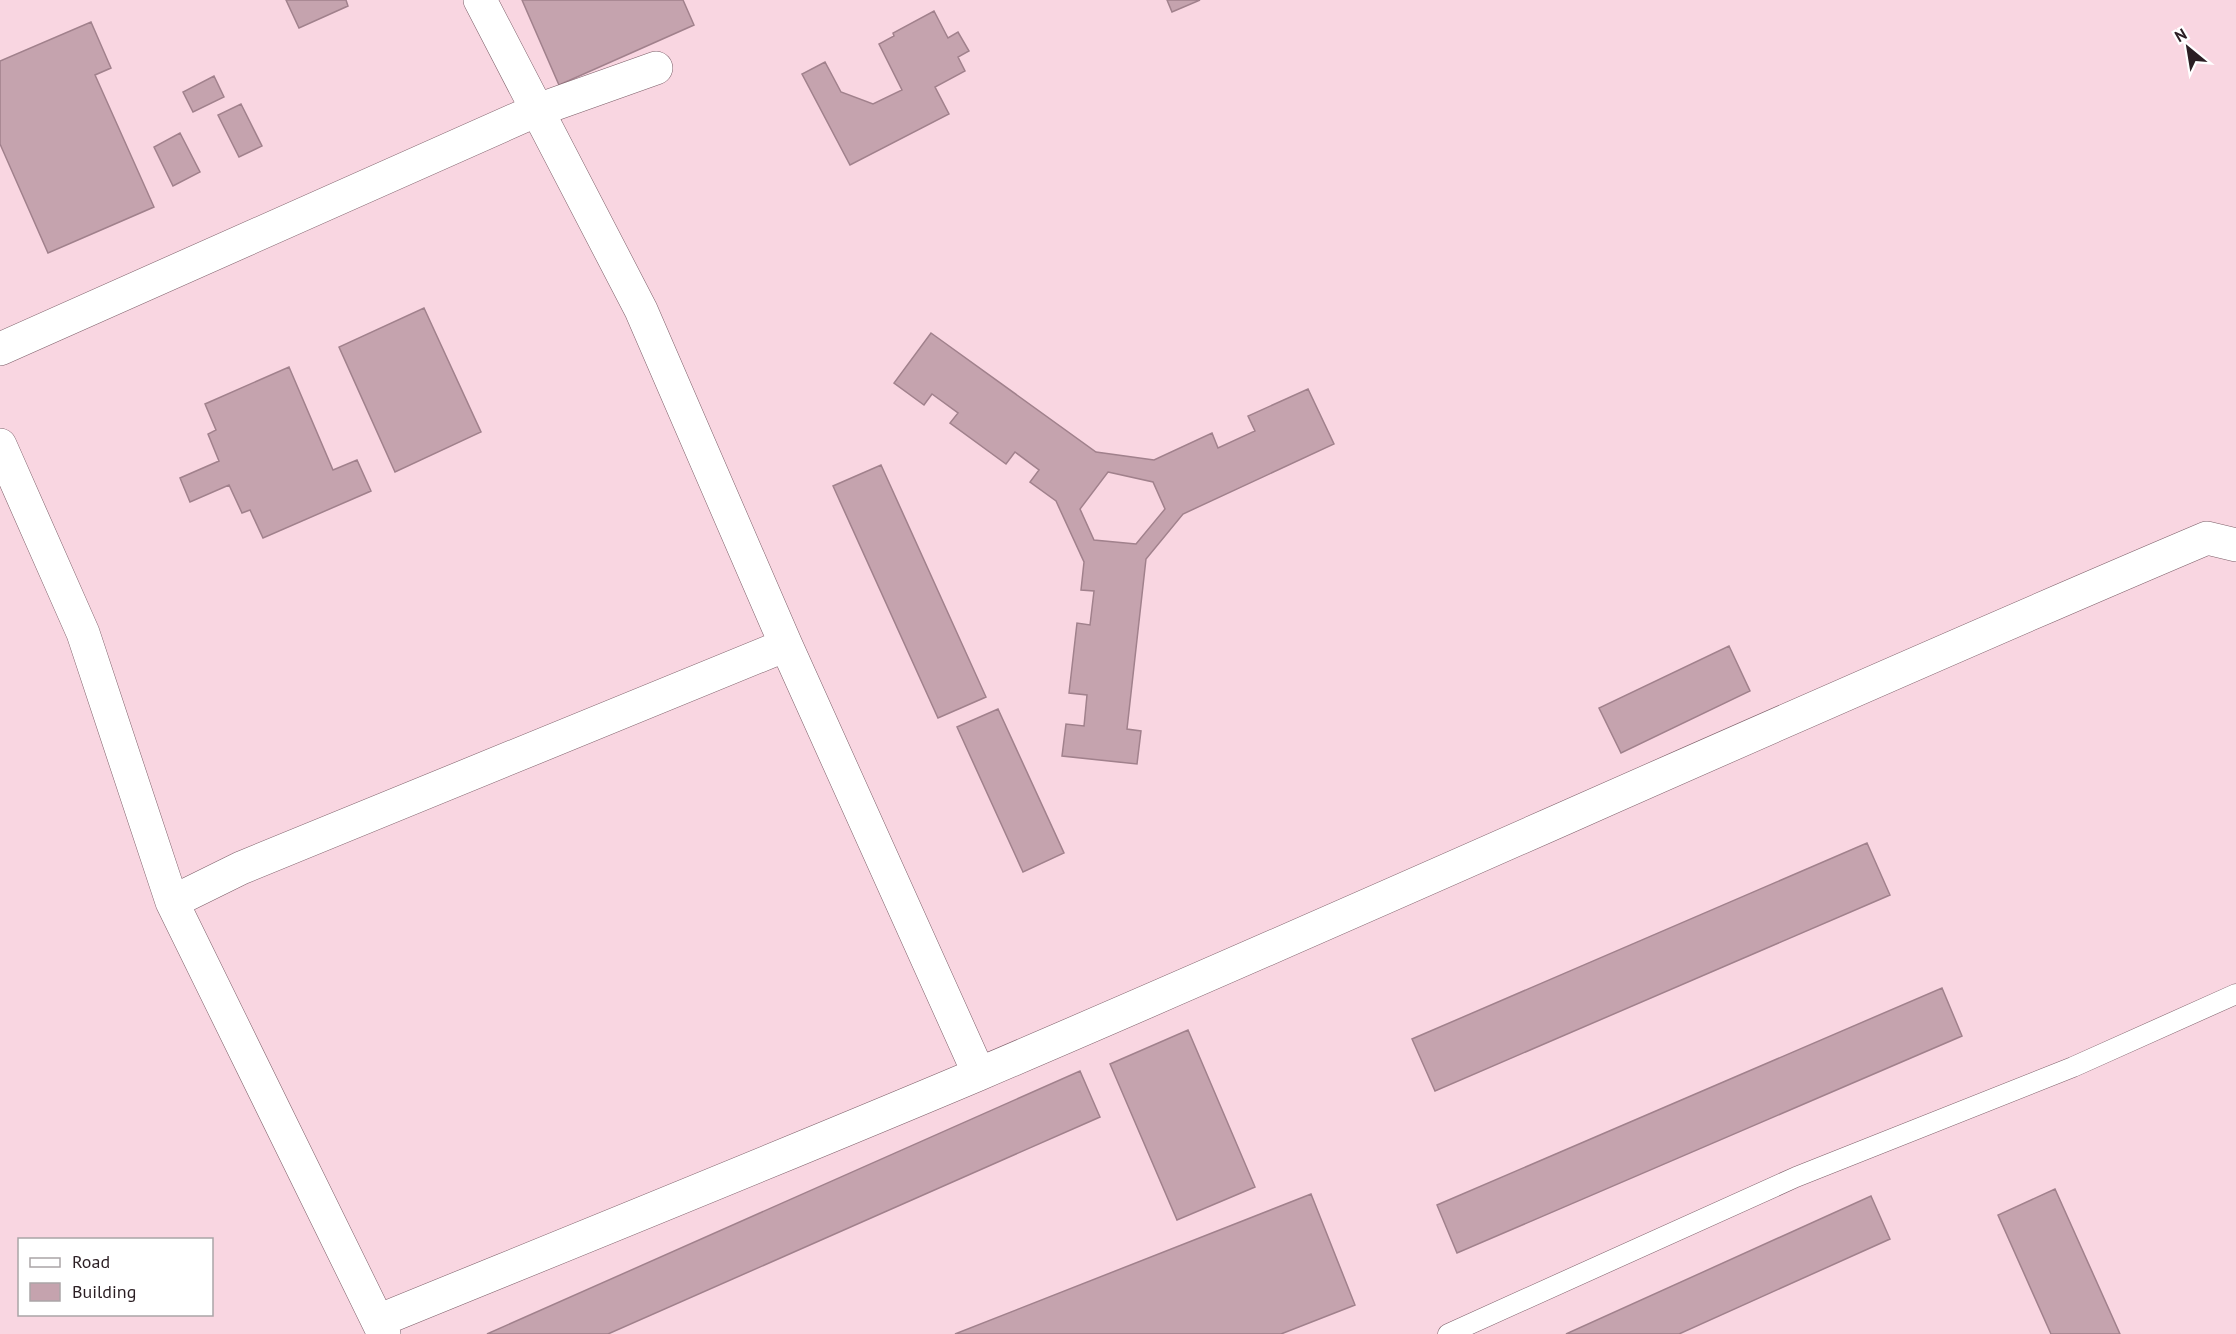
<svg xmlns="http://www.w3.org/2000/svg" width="2236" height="1334" font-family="'PT Sans',sans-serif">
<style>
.building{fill:#c5a3ae;stroke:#a1818c;stroke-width:1.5;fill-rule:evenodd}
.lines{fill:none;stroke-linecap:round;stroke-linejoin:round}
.service-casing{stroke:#7c5e68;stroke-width:21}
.minor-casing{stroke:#7c5e68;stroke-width:34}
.service{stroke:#fff;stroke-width:20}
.minor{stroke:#fff;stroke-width:33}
</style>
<rect width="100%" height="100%" fill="#f9d6e1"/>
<path class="building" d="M286,0H346L348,6L299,28Z
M522,0H683L694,25L559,85Z
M1167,0H1200L1172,12Z
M934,11L948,38L958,32L969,51L958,57L965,71L935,87L949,114L850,165L802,74L825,62L841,92L873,104L902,90L879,44L894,36L893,33Z
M91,22L111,68L95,75L154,207L48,253L0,144V61Z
M214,76L224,97L193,112L183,92Z
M241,104L262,146L239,157L218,115Z
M180,133L200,172L173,186L154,147Z
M424,308L481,432L395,472L339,347Z
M931,333L1096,452L1154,460L1212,433L1218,448L1255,431L1248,416L1308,389L1334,444L1183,514L1146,559L1127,729L1141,731L1137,764L1062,756L1066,724L1084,726L1087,695L1069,693L1077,623L1090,625L1094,591L1081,590L1084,562L1056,501L1030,482L1039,470L1015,452L1006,464L950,423L958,413L932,394L924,405L894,383ZM1108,472L1153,482L1165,509L1136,544L1094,540L1080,509Z
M289,367L333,470L357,460L371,491L263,538L250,510L242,513L229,485L190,502L180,478L219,461L208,434L216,430L205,404Z
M881,465L986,697L938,718L833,486Z
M1729,646L1750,691L1621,753L1599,708Z
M998,709L1064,853L1023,872L957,727Z
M1867,843L1890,895L1435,1091L1412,1039Z
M1942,988L1962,1036L1457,1253L1437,1205Z
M1188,1030L1255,1187L1177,1220L1110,1064Z
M1080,1071L1100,1117L608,1334H487Z
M2055,1189L2120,1334H2051L1998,1215Z
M1311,1194L1355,1305L1281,1334H955Z
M1871,1196L1890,1239L1679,1334H1566Z"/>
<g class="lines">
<g class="service-casing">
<path id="service" d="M1448,1334L1796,1177L2073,1067L2236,994"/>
</g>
<g class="minor-casing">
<path id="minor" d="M480,0L641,310L786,645L979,1074
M0,349L535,111L656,68
M0,445L83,633L172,902L384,1334
M172,902L241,868L786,645
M378,1321C579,1239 780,1158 979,1074C1390,899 1796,712 2207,538L2236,545"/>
</g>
<use href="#service" class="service"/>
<use href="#minor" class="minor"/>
</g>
<rect x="18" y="1238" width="195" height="78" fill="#ffffff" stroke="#aaa5a7" stroke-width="1.5"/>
<rect x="30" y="1258" width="30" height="9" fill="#ffffff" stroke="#aaa5a7" stroke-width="1.5"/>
<text x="72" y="1268" font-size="18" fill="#2b1e23">Road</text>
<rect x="30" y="1283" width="30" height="18" fill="#c5a3ae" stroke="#aaa5a7" stroke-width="1.5"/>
<text x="72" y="1298" font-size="18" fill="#2b1e23">Building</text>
<g transform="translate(2188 48) rotate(330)" stroke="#ffffff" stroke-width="4.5" paint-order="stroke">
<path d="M0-4.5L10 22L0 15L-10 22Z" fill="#2b1e23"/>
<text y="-9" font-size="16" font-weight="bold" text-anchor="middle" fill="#2b1e23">N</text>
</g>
</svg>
